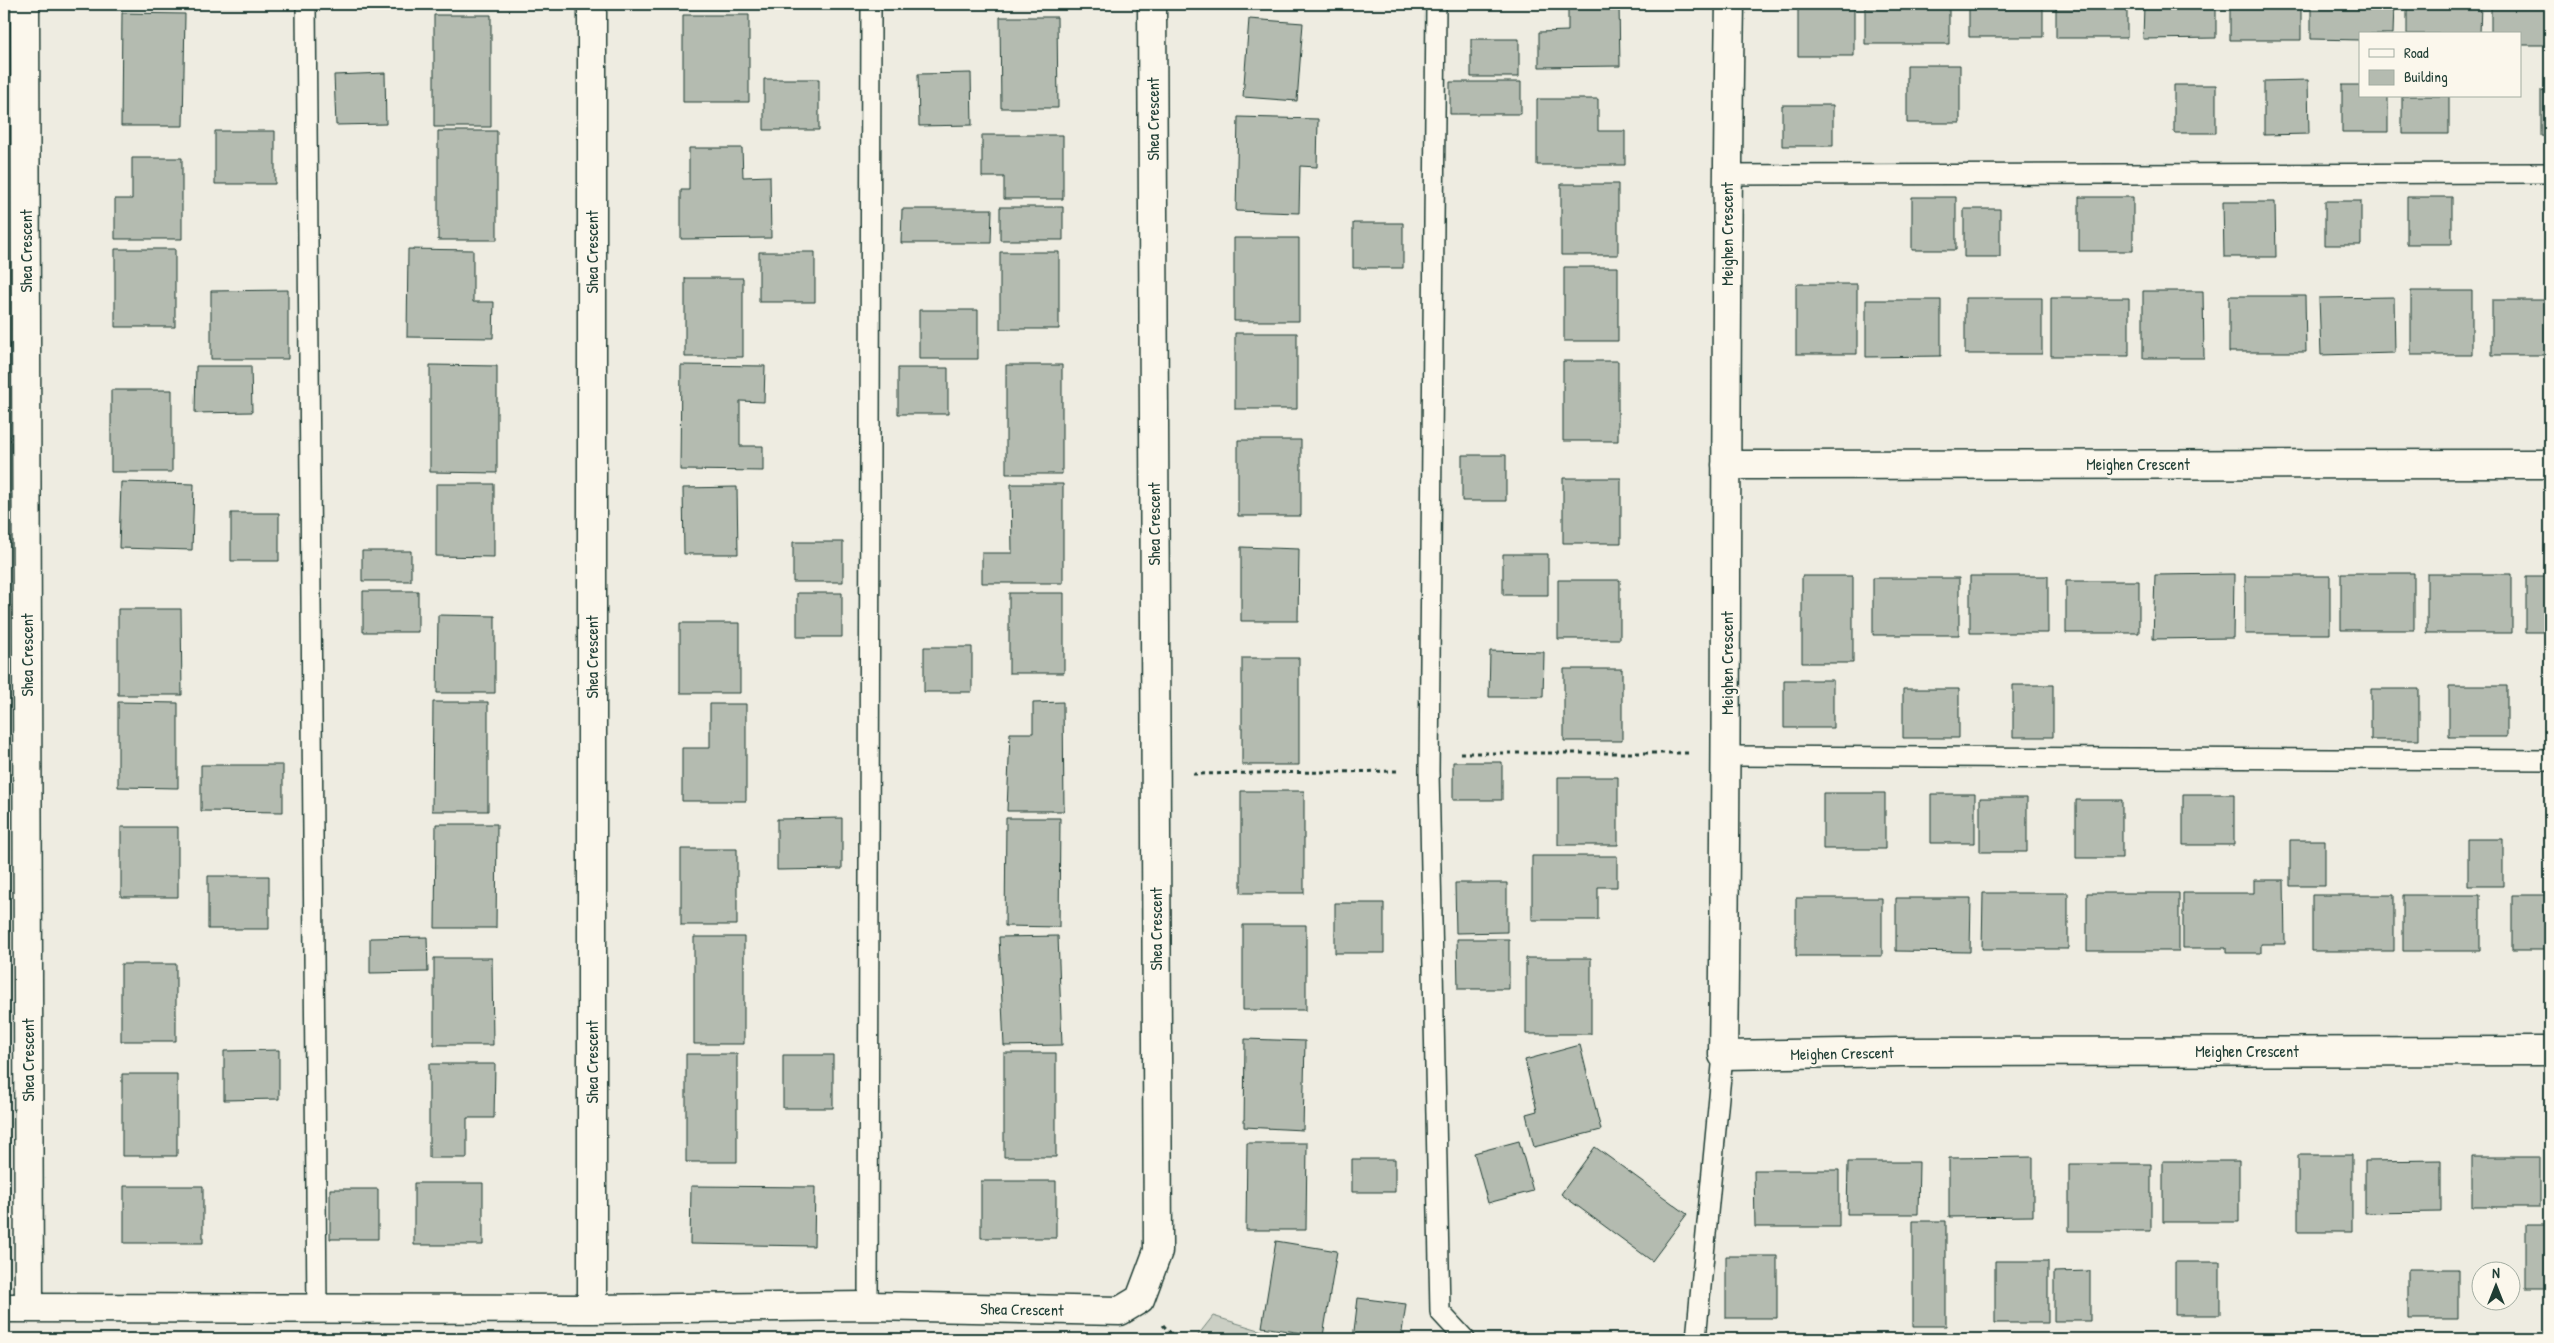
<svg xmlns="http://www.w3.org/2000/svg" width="2554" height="1343" font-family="'Patrick Hand',sans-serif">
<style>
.green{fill:#cbcfc4;stroke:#75867c}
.building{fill:#b4bbb0;stroke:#1f3d34}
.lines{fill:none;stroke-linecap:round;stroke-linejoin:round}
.service-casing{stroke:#1f3d34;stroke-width:22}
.minor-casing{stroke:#1f3d34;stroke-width:31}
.path{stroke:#1f3d34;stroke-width:3;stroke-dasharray:4 4;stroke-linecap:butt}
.service{stroke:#fbf7ec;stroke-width:19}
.minor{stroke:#fbf7ec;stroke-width:28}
.labels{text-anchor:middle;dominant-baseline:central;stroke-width:5;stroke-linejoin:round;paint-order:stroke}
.street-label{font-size:16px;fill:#1f3d34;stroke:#fbf7ec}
</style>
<rect width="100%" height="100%" fill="#eeece1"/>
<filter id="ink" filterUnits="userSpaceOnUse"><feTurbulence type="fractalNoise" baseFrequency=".02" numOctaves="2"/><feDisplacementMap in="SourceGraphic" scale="10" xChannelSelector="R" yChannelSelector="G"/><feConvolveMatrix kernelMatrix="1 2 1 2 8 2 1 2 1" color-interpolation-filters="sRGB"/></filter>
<g filter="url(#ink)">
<path class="green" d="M1213,1316L1289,1339H1195Z"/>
<path class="building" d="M118,4H177V5H118Z
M1568,4H1619L1620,66L1539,67V32L1568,31Z
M1798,4H1854V56H1798Z
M1865,4H1949V44H1865Z
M1969,4H2043V37H1969Z
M2056,4H2127V38H2056Z
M2144,4H2216V38L2143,39Z
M2230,4H2301V40H2230Z
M2311,4H2394L2393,34H2360V40L2311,39Z
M2407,4H2481L2480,34H2407Z
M2491,4H2550V45H2520V34H2491Z
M122,13L185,14L183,126H121Z
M434,15H491V127H434Z
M683,15H749V102H683Z
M1000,17H1057L1058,108H1001Z
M1249,19L1303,23L1297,101L1243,97Z
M1471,39H1519V77H1471Z
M1907,65H1960V123H1907Z
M385,73L386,124L336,125L334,75Z
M971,73L972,125L919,126L918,74Z
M764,79H819V130H764Z
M2308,80L2309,134L2264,135V81Z
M1450,82H1521V114H1450Z
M2174,85H2216V133H2174Z
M2342,85H2360V96H2388V132H2342Z
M2541,90L2550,91V137L2541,136Z
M2402,96H2449V134H2402Z
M1537,99H1598V131H1625V165H1537Z
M1782,105H1833V146H1782Z
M1238,117L1318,119L1317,167L1300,166L1299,213L1236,211Z
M215,131H275V184H215Z
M438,131H497V240H438Z
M982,135H1063V199H1004V177H982Z
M689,148H742L743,177L770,176L771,238L681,239V190H689Z
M132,158H182V239H115V199H132Z
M1561,184H1618V255H1561Z
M1912,197H1956V250H1912Z
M2079,197H2133V251H2079Z
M2407,197H2452V244H2407Z
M2325,201H2361V245H2325Z
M2223,202H2275L2276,257H2224Z
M1000,207H1063V240H1000Z
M902,209H992L991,243H901Z
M1964,209H2000V257H1964Z
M1353,223H1403V268H1353Z
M1234,238H1299V321H1234Z
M115,249H175V327H115Z
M408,249L473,250V302H494L493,338L407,337Z
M759,252H815V302H759Z
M1000,252H1059V329H1000Z
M1564,267H1618V341H1564Z
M685,278H743V357H685Z
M1796,284H1857V354H1796Z
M288,290V359H211V291Z
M2143,291H2203L2204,358H2143Z
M2411,291H2472V355H2411Z
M2229,296H2305L2306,352H2229Z
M2394,297L2395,353L2321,355L2319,298Z
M1965,298H2042V354H1965Z
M2051,298H2129V356H2051Z
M1866,300H1941V356L1866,357Z
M2492,300H2550V355H2492Z
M919,310H978V359H919Z
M1235,333H1297V409H1235Z
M1563,361H1618V441H1563Z
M430,365L497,366V473L430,472Z
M681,365L765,366L764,402L740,401V446H763V471L680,470Z
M1006,365H1062V474H1006Z
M196,366H251L252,412L195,413Z
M898,368H948V414H898Z
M111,390H172V472H111Z
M1238,440H1301V516H1238Z
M1462,455H1506V501H1462Z
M1563,478H1621V543H1563Z
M121,482L194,484L192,550L119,548Z
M436,484H494V557L436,556Z
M1011,484H1063V583H982V553H1012Z
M737,487L738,554H684L683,488Z
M231,513H279V561H231Z
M793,542H843V582H793Z
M1241,547L1299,549L1298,621H1241Z
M362,551H411V581H362Z
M1503,554H1548V595H1503Z
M2341,573H2414V630H2341Z
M2234,574L2233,638L2153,639L2155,575Z
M2427,574H2512V633H2427Z
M1802,576H1853V663H1802Z
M1970,576H2048V633H1970Z
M2245,576H2330V634H2245Z
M2526,576H2550V632H2526Z
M1873,578H1959V635H1873Z
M1558,580H1620V639H1558Z
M2066,581H2139V633H2066Z
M363,591H418V632H363Z
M797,593H842V637H797Z
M1009,593H1064V673H1009Z
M118,609H181L182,695H118Z
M438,615L495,616V693H437Z
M680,623H740V693H680Z
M924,647H972V692H924Z
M1490,651L1544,652L1543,697H1489Z
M1242,658H1299V765H1242Z
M1564,669H1622V741H1564Z
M1784,680H1833V728H1784Z
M2013,685H2053V737H2013Z
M2449,686H2507V737H2449Z
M1903,689H1959V738H1903Z
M2371,689H2419V740H2371Z
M118,702L178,703V788L118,787Z
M433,702H488V811H432Z
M1063,702L1064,811H1007L1010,733H1033V703Z
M710,704H746V801H682V748H710Z
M1453,762H1502V800H1453Z
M201,765H283V812L201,811Z
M1558,777H1618V845H1558Z
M1241,791H1304V893H1241Z
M1823,793H1885V849H1823Z
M1931,794H1975V843H1931Z
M2183,794H2234V845H2183Z
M1980,798H2027V852H1980Z
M2076,800H2122V858H2076Z
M842,818V869L777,870V819Z
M1006,818H1060L1059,927L1005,926Z
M436,824H497L496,928H435Z
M121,827H178V897H121Z
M2468,839H2503V886H2468Z
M2290,840H2325V886H2290Z
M681,849H737V925H681Z
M1532,856H1617V887H1598V920H1532Z
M208,876H269V929H208Z
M2254,880H2284L2285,944H2261V953H2226V948H2183V893H2254Z
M1455,883H1507V932L1456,933Z
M1983,893H2068V949H1982Z
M2087,893H2179V951H2087Z
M2312,895H2394V951H2312Z
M2403,895H2480V951H2403Z
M2512,895H2550V950H2512Z
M1796,898H1882V956H1796Z
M1896,898H1971L1970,952L1896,951Z
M1335,903H1384V953H1335Z
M1243,925H1306V1010H1243Z
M1058,936L1062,1045L1004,1046L999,937Z
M427,937L428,972L370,973V938Z
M694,937H744V1044H694Z
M1457,939H1509V989H1458Z
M434,958H492L493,1045H434Z
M1526,958H1591V1034H1526Z
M121,964H176V1041H121Z
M1245,1039L1305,1041L1303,1130L1244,1127Z
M1580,1045L1601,1130L1534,1147L1526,1114L1537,1111L1525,1060Z
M279,1050V1099L224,1100V1051Z
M1004,1053H1056V1157H1004Z
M686,1054H737V1162H686Z
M783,1055H833V1108H783Z
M429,1064H495L494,1118H467V1158H429Z
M122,1074H177V1156H122Z
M1519,1141L1533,1191L1488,1203L1474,1153Z
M1247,1143H1307L1306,1230H1246Z
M1595,1147L1687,1214L1652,1261L1561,1194Z
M2298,1155H2352V1232H2298Z
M2033,1157V1216L1949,1217V1158Z
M2472,1157H2540V1207H2472Z
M1352,1159H1395V1192H1352Z
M2441,1160V1212L2365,1213V1161Z
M2163,1161H2239V1222H2163Z
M1848,1162H1919L1918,1214H1847Z
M2069,1164H2151V1231H2069Z
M1754,1170H1839V1227H1755Z
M981,1181H1056V1238H981Z
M414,1183H483V1245H414Z
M124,1186H203V1243H124Z
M691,1186L815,1187L814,1246L690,1244Z
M330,1189H378V1239H330Z
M1913,1221H1946V1326H1913Z
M2526,1225H2550V1288H2526Z
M1276,1241L1337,1251L1323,1336L1262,1327Z
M1726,1256H1777V1318H1726Z
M1995,1261H2048V1323H1995Z
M2175,1262H2220V1315H2175Z
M2408,1269H2458V1319H2408Z
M2090,1271V1321H2054V1272Z
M1358,1298L1406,1304L1401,1339H1353Z"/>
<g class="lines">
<g class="service-casing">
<path id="service" d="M306,4L317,1309
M1436,4L1429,771L1440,1312L1465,1339
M1727,175L2550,173
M1727,756L2550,760
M868,1306L871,4
M1696,1339L1723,1055"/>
</g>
<g class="minor-casing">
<path id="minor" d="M25,4L29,1307
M1730,4C1724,354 1728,704 1723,1055L1900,1052L2550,1051
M1726,465L2550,464
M4,1308L592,1309L868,1306L1120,1311L1140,1299L1158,1251L1152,4
M592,1309V4"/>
</g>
<path class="path" d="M1460,753H1689
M1193,774L1397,771
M1163,1325L1176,1339"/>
<use href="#service" class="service"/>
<use href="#minor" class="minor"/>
</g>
</g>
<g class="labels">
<g class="street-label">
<text transform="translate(1153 119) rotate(-90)">Shea Crescent</text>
<text transform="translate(1727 234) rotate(-90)">Meighen Crescent</text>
<text transform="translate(26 251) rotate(-90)">Shea Crescent</text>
<text transform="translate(592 252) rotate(-90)">Shea Crescent</text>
<text x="2138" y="464">Meighen Crescent</text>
<text transform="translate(1154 524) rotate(-90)">Shea Crescent</text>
<text transform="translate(27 655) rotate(-90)">Shea Crescent</text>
<text transform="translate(592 657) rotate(-90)">Shea Crescent</text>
<text transform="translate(1727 663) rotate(-90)">Meighen Crescent</text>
<text transform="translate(1156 929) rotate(-90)">Shea Crescent</text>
<text x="2247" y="1051">Meighen Crescent</text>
<text transform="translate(1842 1053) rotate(-1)">Meighen Crescent</text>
<text transform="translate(28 1060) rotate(-90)">Shea Crescent</text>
<text transform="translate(592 1062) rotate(-90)">Shea Crescent</text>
<text transform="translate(1022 1309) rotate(1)">Shea Crescent</text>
</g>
</g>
<rect width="2554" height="1343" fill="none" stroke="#fbf7ec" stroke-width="20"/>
<rect x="10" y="10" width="2534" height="1323" fill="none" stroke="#1f3d34" stroke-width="2" filter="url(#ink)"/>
<rect x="2359" y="32" width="162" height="65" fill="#fbf7ec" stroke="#a3ada2"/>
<rect x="2369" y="49" width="25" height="8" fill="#fbf7ec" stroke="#a3ada2"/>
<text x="2404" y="58" font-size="15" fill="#1f3d34">Road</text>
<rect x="2369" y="70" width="25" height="15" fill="#b4bbb0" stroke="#a3ada2"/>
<text x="2404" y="82" font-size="15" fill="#1f3d34">Building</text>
<g transform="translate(2496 1286)"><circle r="24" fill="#fbf7ec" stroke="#a3ada2"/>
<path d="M0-4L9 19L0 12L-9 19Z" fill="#1f3d34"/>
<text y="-8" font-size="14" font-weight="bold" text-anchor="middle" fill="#1f3d34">N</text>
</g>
</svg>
